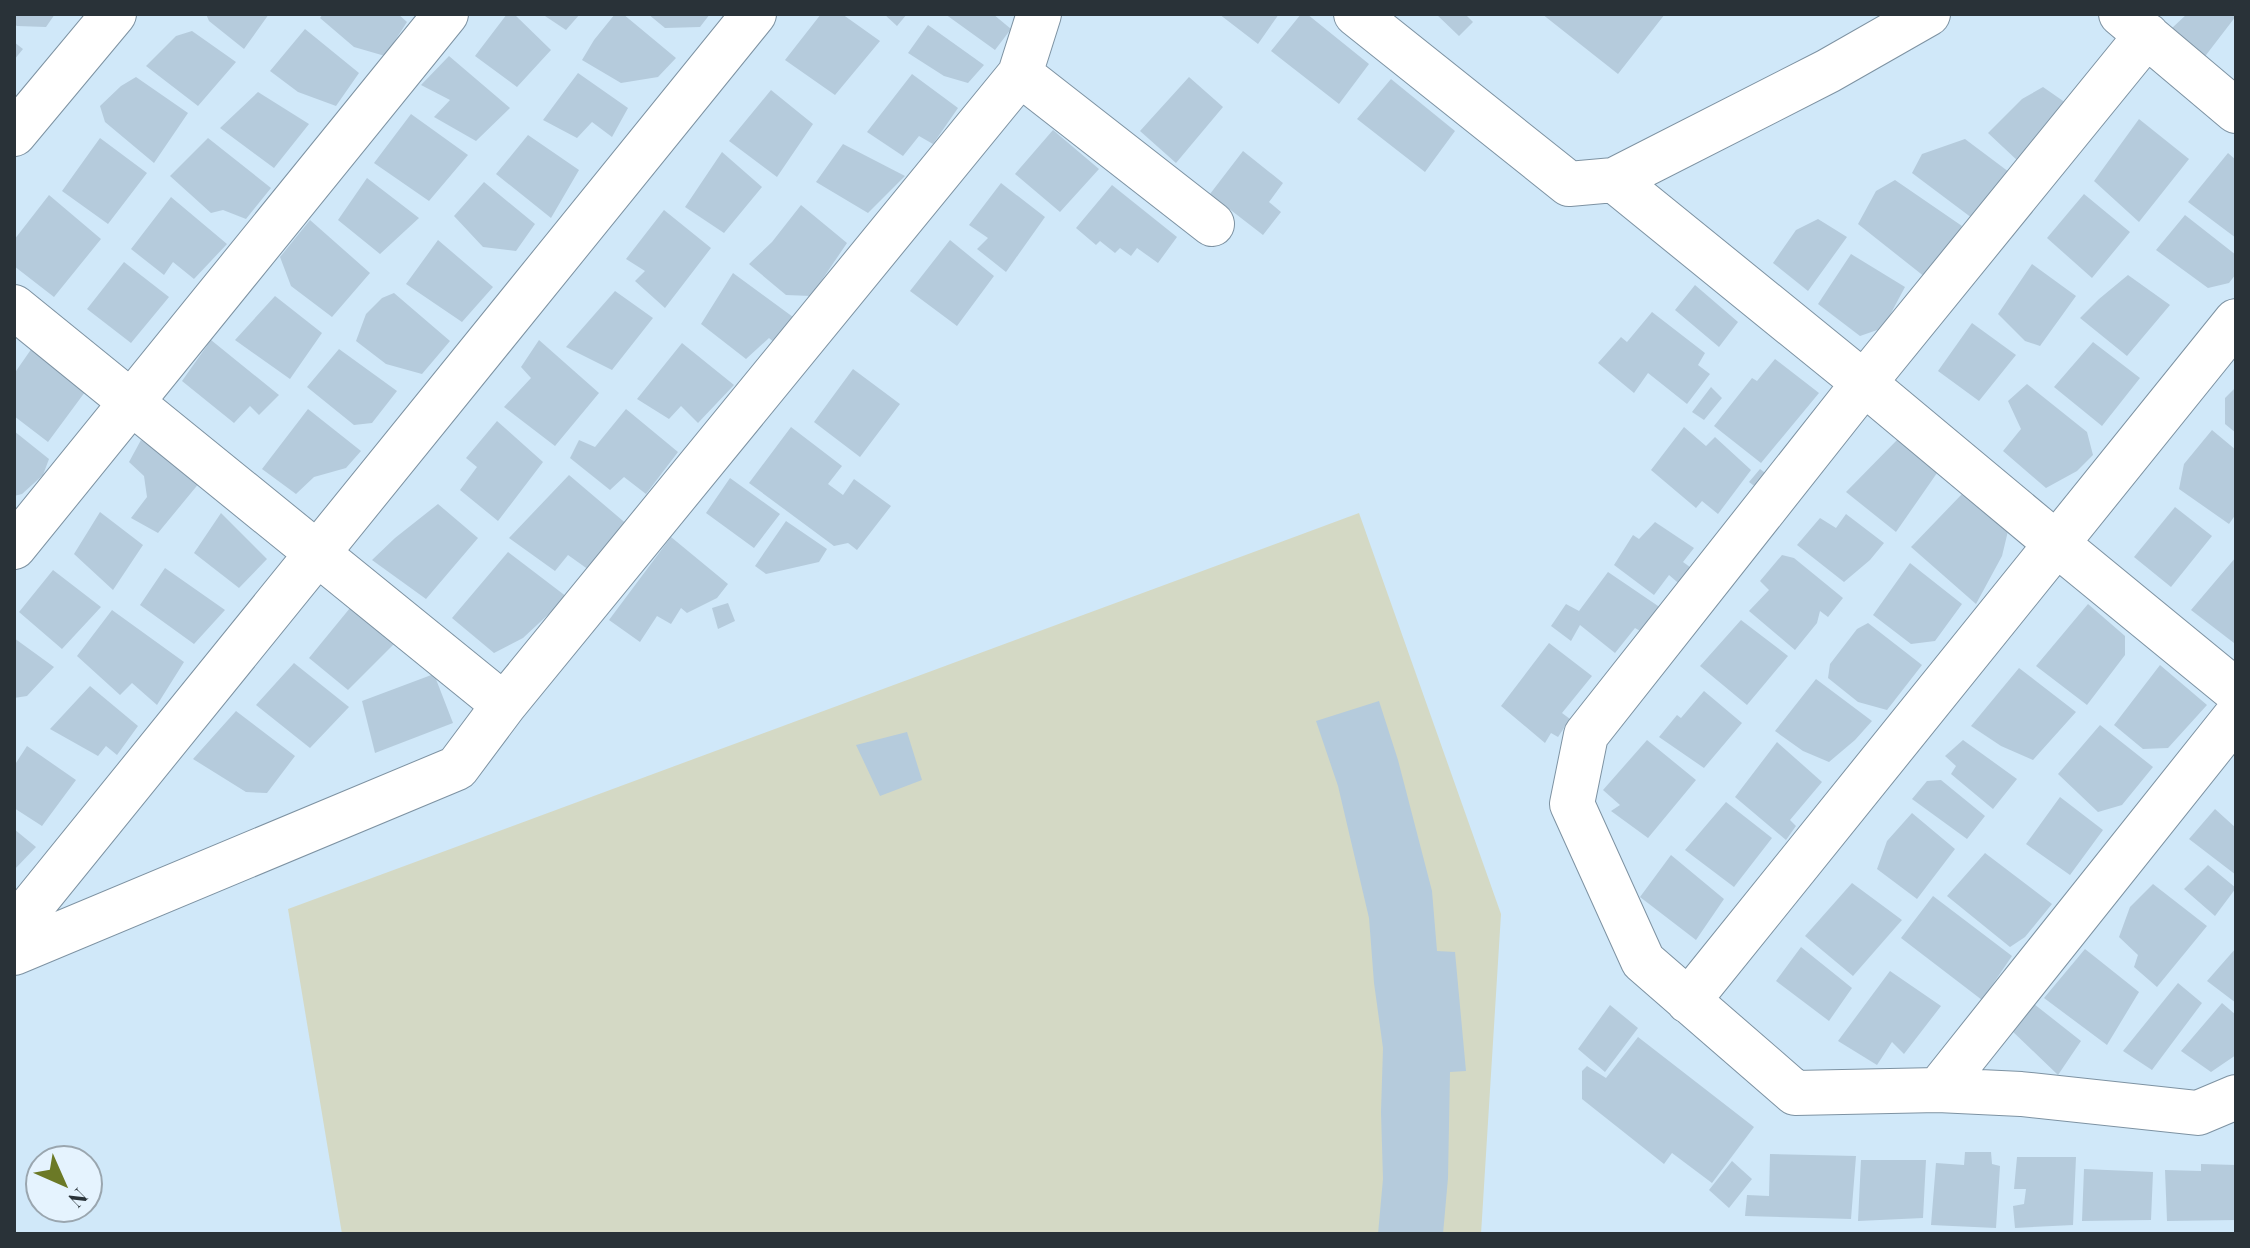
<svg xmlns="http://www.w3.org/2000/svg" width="2250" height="1248" font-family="'Playfair Display',serif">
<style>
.green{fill:#d4d9c5}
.building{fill:#b5cbdc}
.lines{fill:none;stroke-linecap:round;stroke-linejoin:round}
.minor-casing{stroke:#7d92a2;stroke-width:46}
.minor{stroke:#fff;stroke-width:44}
</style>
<rect width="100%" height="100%" fill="#d0e8f9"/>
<path class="green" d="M1359,513L1501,914L1481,1234H342L288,909Z"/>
<path class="building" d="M14,14H55L46,27L17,26L14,24Z
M206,14H269L244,49L209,21Z
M323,14H398L407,22L385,56L354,47L320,18Z
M507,14H514L551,50L517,87L475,56Z
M542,14H580L566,30Z
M615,14H623L676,58L658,77L621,83L582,60L594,40Z
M648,14H710L700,27L665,28Z
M821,14H842L880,41L835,95L785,60Z
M884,14H907L897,26Z
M945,14H993L1011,29L995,50Z
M1219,14H1279L1258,44Z
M1301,14H1307L1369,64L1339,104L1271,51Z
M1436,14H1465L1473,22L1459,36Z
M1542,14H1665L1618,74Z
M2187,14H2236V16L2203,59L2172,28Z
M928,25L984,65L968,83L944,76L908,53Z
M305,29L359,73L336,106L298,92L270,71Z
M192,31L236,62L198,106L146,66L176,36Z
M14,42L23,49L14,60Z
M449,56L510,108L476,141L434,117L450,100L421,85Z
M578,73L628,108L612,137L592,122L577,138L543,120Z
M912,74L958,108L933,144L919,136L903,156L867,132Z
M136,77L188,113L154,163L105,122L100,106L121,86Z
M1189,77L1223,107L1176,163L1140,131Z
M1391,79L1455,131L1425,172L1357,119Z
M2043,87L2066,103L2019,162L1988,133L2022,99Z
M771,90L813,124L777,177L729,141Z
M258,92L309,124L274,168L220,128Z
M411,114L468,155L429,201L374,163Z
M2139,119L2189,159L2139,222L2094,181Z
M1053,130L1099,169L1060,212L1015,174Z
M528,135L579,170L551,218L496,174Z
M100,138L147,173L108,224L62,191Z
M208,138L271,188L246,219L223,210L211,213L170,176Z
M1965,139L2009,172L1972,218L1912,173L1922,154Z
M843,144L905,176L868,213L816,182Z
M1243,151L1283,183L1269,202L1281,212L1263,235L1210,194Z
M722,152L762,187L724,233L685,207Z
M2228,153L2236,160V238L2188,202Z
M367,178L419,218L380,254L338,220Z
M1895,180L1962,226L1930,281L1858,224L1876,191Z
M484,182L535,224L516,251L483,247L454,216Z
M1001,183L1045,217L1006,272L977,249L988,238L969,225Z
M1112,185L1177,237L1158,263L1137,248L1131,256L1120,248L1115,253L1100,241L1096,245L1076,228Z
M2084,194L2130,232L2092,278L2047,238Z
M49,195L101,239L54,297L14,266V240Z
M171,197L227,244L194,279L173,262L164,275L131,249Z
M801,205L847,243L811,296L786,295L749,264L772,242Z
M664,210L711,248L665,308L635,281L645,271L626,259Z
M2185,215L2236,255V274L2229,283L2208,288L2156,250Z
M1818,219L1847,237L1808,291L1773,263L1796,230Z
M310,220L370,273L332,317L291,286L280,257Z
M438,240L493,287L462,322L406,284Z
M950,240L994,276L957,326L910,291Z
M1851,254L1905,287L1883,328L1860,336L1818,304Z
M124,262L169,297L131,343L87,309Z
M2032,264L2076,296L2040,346L2025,341L1998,314Z
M733,273L793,317L776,344L769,338L746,359L701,324Z
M2128,275L2170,305L2127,356L2080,318L2099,299Z
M1695,285L1738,322L1719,347L1675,310Z
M615,291L653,318L612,370L566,347Z
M394,293L450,341L422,374L386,364L356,341L366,314L382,298Z
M275,296L322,333L290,379L235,340Z
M1652,312L1705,353L1698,365L1710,374L1687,404L1648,373L1634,393L1598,363L1621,337L1627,342Z
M1972,323L2016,355L1979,401L1938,371Z
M211,340L279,395L259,415L250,406L234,423L182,381Z
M539,340L599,393L555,446L504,407L531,378L521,367Z
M2093,342L2140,378L2102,426L2054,387Z
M682,343L734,385L698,423L681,406L669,419L637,399Z
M32,348L85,392L48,442L14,416V374Z
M339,349L397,391L372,423L354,425L307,387Z
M1775,359L1819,393L1761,463L1714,426L1752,378L1757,381Z
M853,369L900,404L860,457L814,422Z
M2027,384L2087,432L2093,455L2077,471L2046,488L2003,451L2021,429L2008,401Z
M1711,387L1722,398L1704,420L1692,412Z
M2236,387V433L2225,424V398Z
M308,409L361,451L346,468L314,477L296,494L262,469Z
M626,409L678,452L646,494L624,477L610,490L570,458L579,440L595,447Z
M497,421L543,462L498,521L460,490L477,467L466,458Z
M791,427L842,466L828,484L843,495L854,479L891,506L857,550L848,543L834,546L749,483Z
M1684,427L1706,446L1715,437L1751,470L1718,514L1702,501L1696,508L1651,470Z
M2212,430L2236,450V514L2229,524L2179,489L2184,464Z
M14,431L49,459L43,475L22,494L14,496Z
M1898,439L1937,473L1896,532L1846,492Z
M141,440L200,482L158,533L131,518L147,497L144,476L129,462Z
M1760,469L1768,475L1757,488L1749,482Z
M569,475L629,526L596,575L568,555L555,571L509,538Z
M730,478L780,514L754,548L706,513Z
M1962,494L2008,531L2002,556L1976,604L1911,547Z
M438,504L478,538L426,599L372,560L395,538Z
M2175,507L2212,536L2171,587L2134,557Z
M100,512L143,545L113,590L74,554Z
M221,513L267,559L239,588L194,553Z
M1846,514L1884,543L1870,560L1844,582L1797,545L1820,518L1836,528Z
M786,521L827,549L819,562L766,574L755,566Z
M1655,522L1694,548L1683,562L1694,570L1683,587L1669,575L1654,595L1614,565L1633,535L1639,539Z
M671,537L728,584L717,598L687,613L681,608L671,624L657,616L640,642L609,620Z
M508,552L567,597L523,638L494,653L452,618Z
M1782,555L1794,558L1843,598L1828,617L1820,611L1817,623L1795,650L1749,611L1769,590L1760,581Z
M2236,557V642L2234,643L2191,610Z
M1910,563L1962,604L1935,641L1911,644L1873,615Z
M165,568L225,610L194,644L140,605Z
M53,570L101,607L62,649L19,612Z
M1608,572L1661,608L1642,632L1635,628L1615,653L1580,625L1571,641L1551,626L1566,604L1579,611Z
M728,603L735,621L718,629L712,608Z
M2088,604L2125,636V655L2087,705L2036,666Z
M350,608L396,642L348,690L309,658Z
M112,610L184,662L157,705L132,683L120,695L77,656Z
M1741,620L1788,656L1747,705L1700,666Z
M1868,623L1922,665L1887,710L1858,702L1828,678L1830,664L1857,629Z
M14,638L54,667L27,696L14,698Z
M1549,643L1592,676L1562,713L1570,719L1558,737L1551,733L1545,743L1501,706Z
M294,663L349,707L310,748L256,705Z
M2160,665L2207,705L2168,748L2143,749L2114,725Z
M2019,668L2076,712L2033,760L2001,746L1971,726Z
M434,674L453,723L375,753L362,701Z
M1816,679L1872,721L1855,740L1829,762L1803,751L1775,731Z
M90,686L138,726L117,755L106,746L98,756L50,729Z
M1704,691L1742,723L1704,768L1659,737L1677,715L1681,718Z
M1379,701L1398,760L1432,891L1437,951L1455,952L1466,1071L1450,1072L1448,1178L1443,1234H1378L1383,1179L1381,1112L1383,1048L1374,983L1369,918L1338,786L1316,721Z
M236,711L295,756L267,793L246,792L193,759Z
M2100,725L2153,767L2122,805L2098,812L2058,774Z
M907,732L922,780L880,796L856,745Z
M1647,740L1696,780L1648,838L1611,811L1620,805L1603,790Z
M1963,740L2017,779L1993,809L1951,774L1956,766L1945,756Z
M1777,742L1822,782L1790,820L1796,826L1786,840L1735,797Z
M27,746L76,780L42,826L14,808V766Z
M1941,780L1985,816L1967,839L1912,799L1927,781Z
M2060,797L2103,830L2070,875L2026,844Z
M1726,802L1772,838L1734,887L1685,850Z
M2215,809L2236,828V875L2189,839Z
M1912,813L1955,849L1917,899L1877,869L1887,841Z
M14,829L36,847L14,870Z
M1985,853L2052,904L2025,937L2010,947L1947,896Z
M1671,855L1724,899L1696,940L1640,897Z
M2208,865L2236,888L2215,916L2184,889Z
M1852,883L1902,920L1853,976L1805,936Z
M2153,884L2207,926L2157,987L2134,967L2138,955L2119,937L2130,907Z
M1933,896L2012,956L1982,1000L1901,938Z
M1801,947L1852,988L1829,1021L1776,981Z
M2236,948V1003L2207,981Z
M2085,949L2139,992L2107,1045L2044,998Z
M1890,971L1941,1006L1904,1054L1892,1042L1877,1065L1838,1041Z
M2178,983L2202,1003L2152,1070L2123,1051Z
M2222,1003L2236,1015V1055L2211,1072L2181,1051Z
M2034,1004L2081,1041L2058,1075L2009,1028Z
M1610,1005L1638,1028L1605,1072L1578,1049Z
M1638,1037L1754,1127L1712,1183L1672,1153L1664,1164L1582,1099V1071L1587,1066L1606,1078Z
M1965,1152H1991L1992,1164L2000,1166L1996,1228L1931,1225L1936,1163L1964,1165Z
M1770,1154L1856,1156L1851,1219L1745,1216L1747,1195L1769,1196Z
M2017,1157H2076L2073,1225L2015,1228L2013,1206L2024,1204L2026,1189H2014Z
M1861,1160H1926L1923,1218L1858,1221Z
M1732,1161L1752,1179L1729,1208L1709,1190Z
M2201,1164L2236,1165V1220L2167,1221L2165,1170L2201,1171Z
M2084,1169L2153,1172L2151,1220L2082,1221Z"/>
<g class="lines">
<g class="minor-casing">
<path id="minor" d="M1039,14L1020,74L1212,224
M1356,14L1569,184L1614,180L1828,71L1928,14
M2121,14L2236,111
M2147,35L1864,383L1586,735L1572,804L1643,961L1795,1093L1938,1090L2021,1094L2198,1113L2236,1097
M14,134L114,14
M1614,180L1864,383L2058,545L2236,691
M14,307L504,705
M14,547L446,14
M14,928L754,14
M14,953L457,768L504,705L1020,74
M1688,1001L2236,321
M1938,1090L2236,716"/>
</g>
<use href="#minor" class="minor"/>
</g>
<rect width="2250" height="1248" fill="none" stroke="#293238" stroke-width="32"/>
<g transform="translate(64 1184) rotate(135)"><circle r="38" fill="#e5f3fe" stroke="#9aa6af" stroke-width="2"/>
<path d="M0-6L14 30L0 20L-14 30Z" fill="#6b7926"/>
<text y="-12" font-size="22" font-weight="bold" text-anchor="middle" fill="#293238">N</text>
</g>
</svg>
